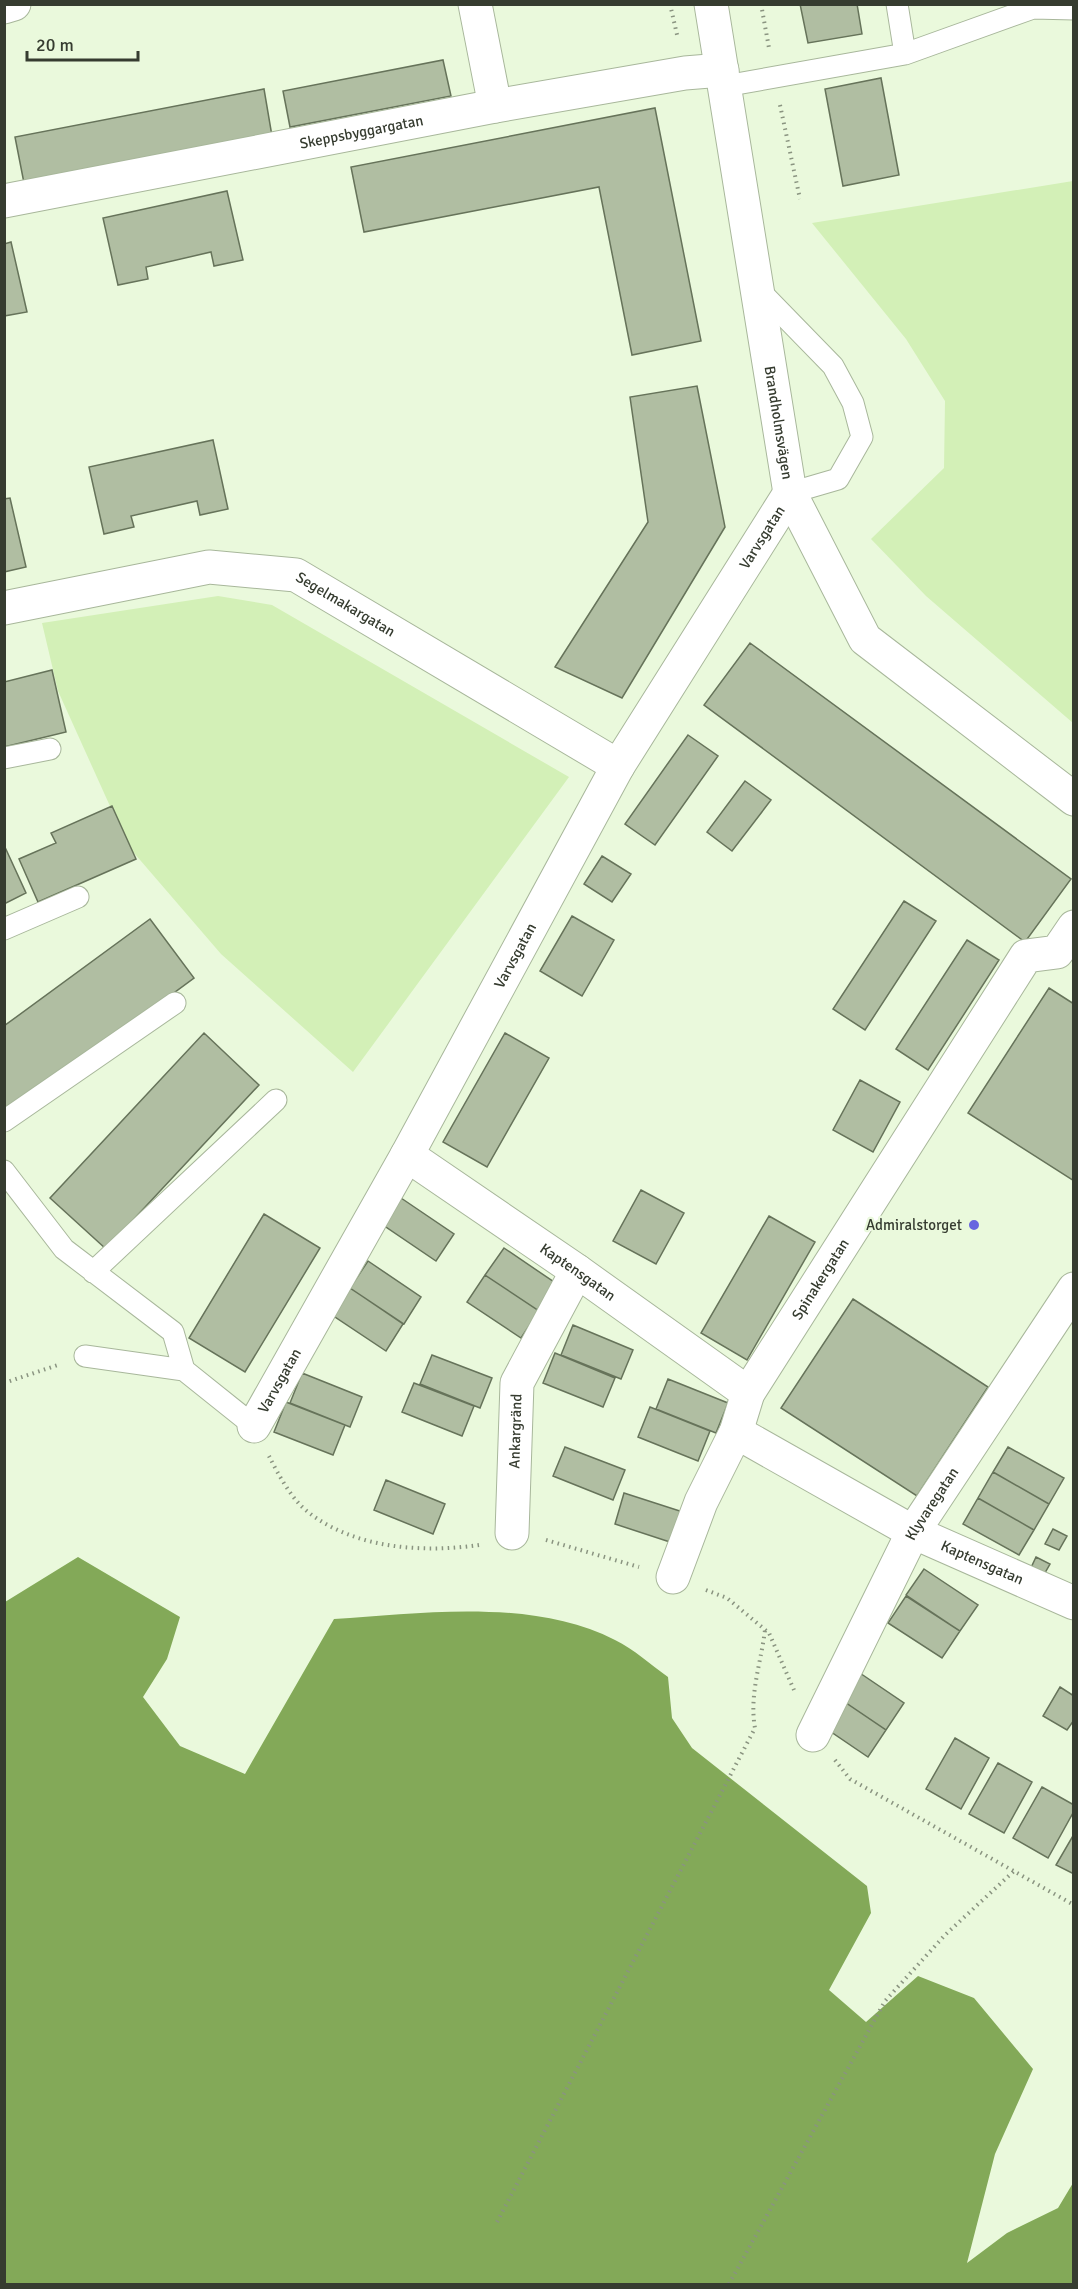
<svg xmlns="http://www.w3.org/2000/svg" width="1078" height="2289" font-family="Signika,sans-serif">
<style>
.green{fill:#d3f0b7}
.water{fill:#83a958}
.building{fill:#b0bea2;stroke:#66735a;stroke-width:1.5}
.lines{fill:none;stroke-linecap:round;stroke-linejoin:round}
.lane-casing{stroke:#a8b79b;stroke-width:23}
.street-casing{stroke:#a8b79b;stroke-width:35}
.path{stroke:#8a9480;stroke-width:4;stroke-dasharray:1.5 4.5;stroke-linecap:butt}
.lane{stroke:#fff;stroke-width:21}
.street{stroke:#fff;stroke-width:33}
.poi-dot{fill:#6765df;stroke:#eaf9dc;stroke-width:2}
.labels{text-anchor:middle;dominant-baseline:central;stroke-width:4.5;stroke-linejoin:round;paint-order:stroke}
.street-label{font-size:15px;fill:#363c30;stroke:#eaf9dc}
.poi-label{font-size:15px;fill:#363c30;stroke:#eaf9dc;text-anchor:end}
</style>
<rect width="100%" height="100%" fill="#eaf9dc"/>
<path class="green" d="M1073,181H1074L1073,723L926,596L871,539L944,468L945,401L906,339L812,223Z
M218,596L272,605L569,777L353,1072L221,954L128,846L58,691L42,623Z"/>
<path class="water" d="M78,1557L180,1617L167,1659L143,1697L180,1746L245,1774L334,1619C424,1613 532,1598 615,1640C634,1649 651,1665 668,1677L672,1718L692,1748L867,1886L871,1913L829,1990L866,2022L918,1976L974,1998L1033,2069L995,2154L967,2263L1007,2233L1058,2208L1073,2183V2284H5V1602Z"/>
<path class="building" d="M800,4H857L862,34L808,43Z
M443,60L451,96L290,127L283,91Z
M881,78L899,175L843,186L825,89Z
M264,89L272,136L24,183L15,137Z
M655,108L701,341L632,355L599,187L364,232L351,167Z
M227,191L243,260L214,266L211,252L146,267L148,279L118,285L103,218Z
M11,242L27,312L4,316V244Z
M697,386L725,527L622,698L555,667L648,522L630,397Z
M213,440L228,509L200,515L197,501L131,516L134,527L104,534L89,467Z
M10,498L26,567L4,572V499Z
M750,643L1071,879L1025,942L704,705Z
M52,670L66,732L4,747V682Z
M688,735L718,756L655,845L625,824Z
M745,781L771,800L732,851L707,832Z
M112,806L136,859L38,902L19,859L56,843L51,833Z
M4,845L26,893L4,904Z
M602,856L631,874L612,902L584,884Z
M904,901L936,921L865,1030L833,1009Z
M572,916L614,940L582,996L540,971Z
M150,919L194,978L7,1116L4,1113V1026Z
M967,940L999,960L928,1070L896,1049Z
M1049,988L1074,1004V1181L968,1113Z
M204,1033L259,1085L106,1249L50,1198Z
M505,1033L549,1058L487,1167L443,1142Z
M860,1080L900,1102L873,1152L833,1130Z
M641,1190L684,1213L656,1264L613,1241Z
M401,1198L454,1234L436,1261L383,1225Z
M264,1214L320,1248L245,1372L189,1338Z
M769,1216L815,1242L747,1360L701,1333Z
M504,1248L557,1284L539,1311L485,1275Z
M368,1261L421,1297L404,1324L350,1288Z
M485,1275L539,1311L521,1338L467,1302Z
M350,1288L403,1324L386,1351L332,1315Z
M853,1299L988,1387L917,1496L781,1408Z
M573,1325L633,1350L621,1379L561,1355Z
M555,1353L615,1378L603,1407L543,1383Z
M432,1355L492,1378L480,1408L420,1384Z
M302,1373L362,1397L350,1427L290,1403Z
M668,1379L728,1403L716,1433L656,1409Z
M414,1383L474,1406L462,1436L402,1412Z
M286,1402L345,1425L333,1455L274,1432Z
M650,1407L710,1431L698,1461L638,1437Z
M565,1447L625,1470L613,1500L553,1476Z
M1008,1447L1064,1478L1049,1504L993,1472Z
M993,1472L1049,1504L1034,1530L978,1498Z
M386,1480L445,1504L433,1534L374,1510Z
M624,1493L686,1513L676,1544L615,1524Z
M978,1498L1034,1530L1019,1555L963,1524Z
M1053,1529L1067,1536L1059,1550L1045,1544Z
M1036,1557L1050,1564L1042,1578L1029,1572Z
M924,1569L978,1605L960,1631L906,1595Z
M906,1596L960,1631L942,1658L888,1623Z
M851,1667L904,1703L886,1730L833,1694Z
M1060,1687L1074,1696V1720L1067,1730L1043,1716Z
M833,1694L886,1730L868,1757L815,1721Z
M955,1738L989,1758L961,1809L926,1789Z
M998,1763L1032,1782L1004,1833L969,1814Z
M1042,1787L1074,1805V1811L1048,1858L1013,1838Z
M1074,1834V1874L1056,1865Z"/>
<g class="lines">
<g class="lane-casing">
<path id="lane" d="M897,4L905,54
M725,86L905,54L1033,8L1074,9
M759,290L833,366L853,403L862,437L838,479L790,493
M4,758L50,749
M4,929L78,897
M4,1121L175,1003
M4,1171L64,1249L173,1332L184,1370
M93,1272L276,1100
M85,1356L184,1370L254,1426"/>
</g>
<g class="street-casing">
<g id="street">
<path d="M475,4L495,106"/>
<path id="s1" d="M711,4L790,493L865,639L1074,799"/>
<path d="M4,7L14,4"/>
<path id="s2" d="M4,201L495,106L685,73L722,70"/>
<path id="s3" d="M4,608L209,567L296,575L618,766"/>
<path id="s4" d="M407,1155L577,1271L748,1393"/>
<path id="s5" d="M254,1426L407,1155L618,766L790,493"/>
<path id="s6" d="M736,1432L913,1532L1074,1603"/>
<path id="s7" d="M512,1533L517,1383L577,1271"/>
<path id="s8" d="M673,1577L701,1502L736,1432L748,1393L1026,956L1057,952L1074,927"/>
<path id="s9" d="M813,1735L913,1532L1074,1289"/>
</g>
</g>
<path class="path" d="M670,4L678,39
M761,4L769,48
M780,105L800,199
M4,1383L58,1365
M269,1456C278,1474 292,1500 308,1512C355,1549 423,1553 479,1545
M546,1540L639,1567
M706,1590L727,1598L769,1633L794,1690
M835,1760L850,1779L1074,1905
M497,2222L755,1728C749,1695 761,1663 765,1630
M729,2284L885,2001L945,1935L1014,1871"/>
<use href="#lane" class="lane"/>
<use href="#street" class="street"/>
</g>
<circle class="poi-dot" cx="974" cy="1225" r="6"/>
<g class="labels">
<g class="street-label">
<text stroke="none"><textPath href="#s2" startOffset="364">Skeppsbyggargatan</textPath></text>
<text stroke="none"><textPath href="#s1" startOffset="424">Brandholmsvägen</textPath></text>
<text stroke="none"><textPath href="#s5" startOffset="1024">Varvsgatan</textPath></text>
<text stroke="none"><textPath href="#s3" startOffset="354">Segelmakargatan</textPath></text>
<text stroke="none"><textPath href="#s5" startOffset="538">Varvsgatan</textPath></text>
<text stroke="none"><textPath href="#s4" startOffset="207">Kaptensgatan</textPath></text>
<text stroke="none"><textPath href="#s8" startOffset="334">Spinakergatan</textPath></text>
<text stroke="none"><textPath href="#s5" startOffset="52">Varvsgatan</textPath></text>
<text stroke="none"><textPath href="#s7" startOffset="102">Ankargränd</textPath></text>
<text stroke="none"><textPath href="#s9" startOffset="260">Klyvaregatan</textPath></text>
<text stroke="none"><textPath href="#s6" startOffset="279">Kaptensgatan</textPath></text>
</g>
<g class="poi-label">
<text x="962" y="1225">Admiralstorget</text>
</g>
</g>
<rect width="1078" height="2289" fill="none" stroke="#363c30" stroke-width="12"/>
<path d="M27 51v9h111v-9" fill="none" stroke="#363c30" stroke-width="3"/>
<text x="36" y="51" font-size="18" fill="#363c30" stroke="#eaf9dc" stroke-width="4.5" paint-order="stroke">20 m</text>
</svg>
